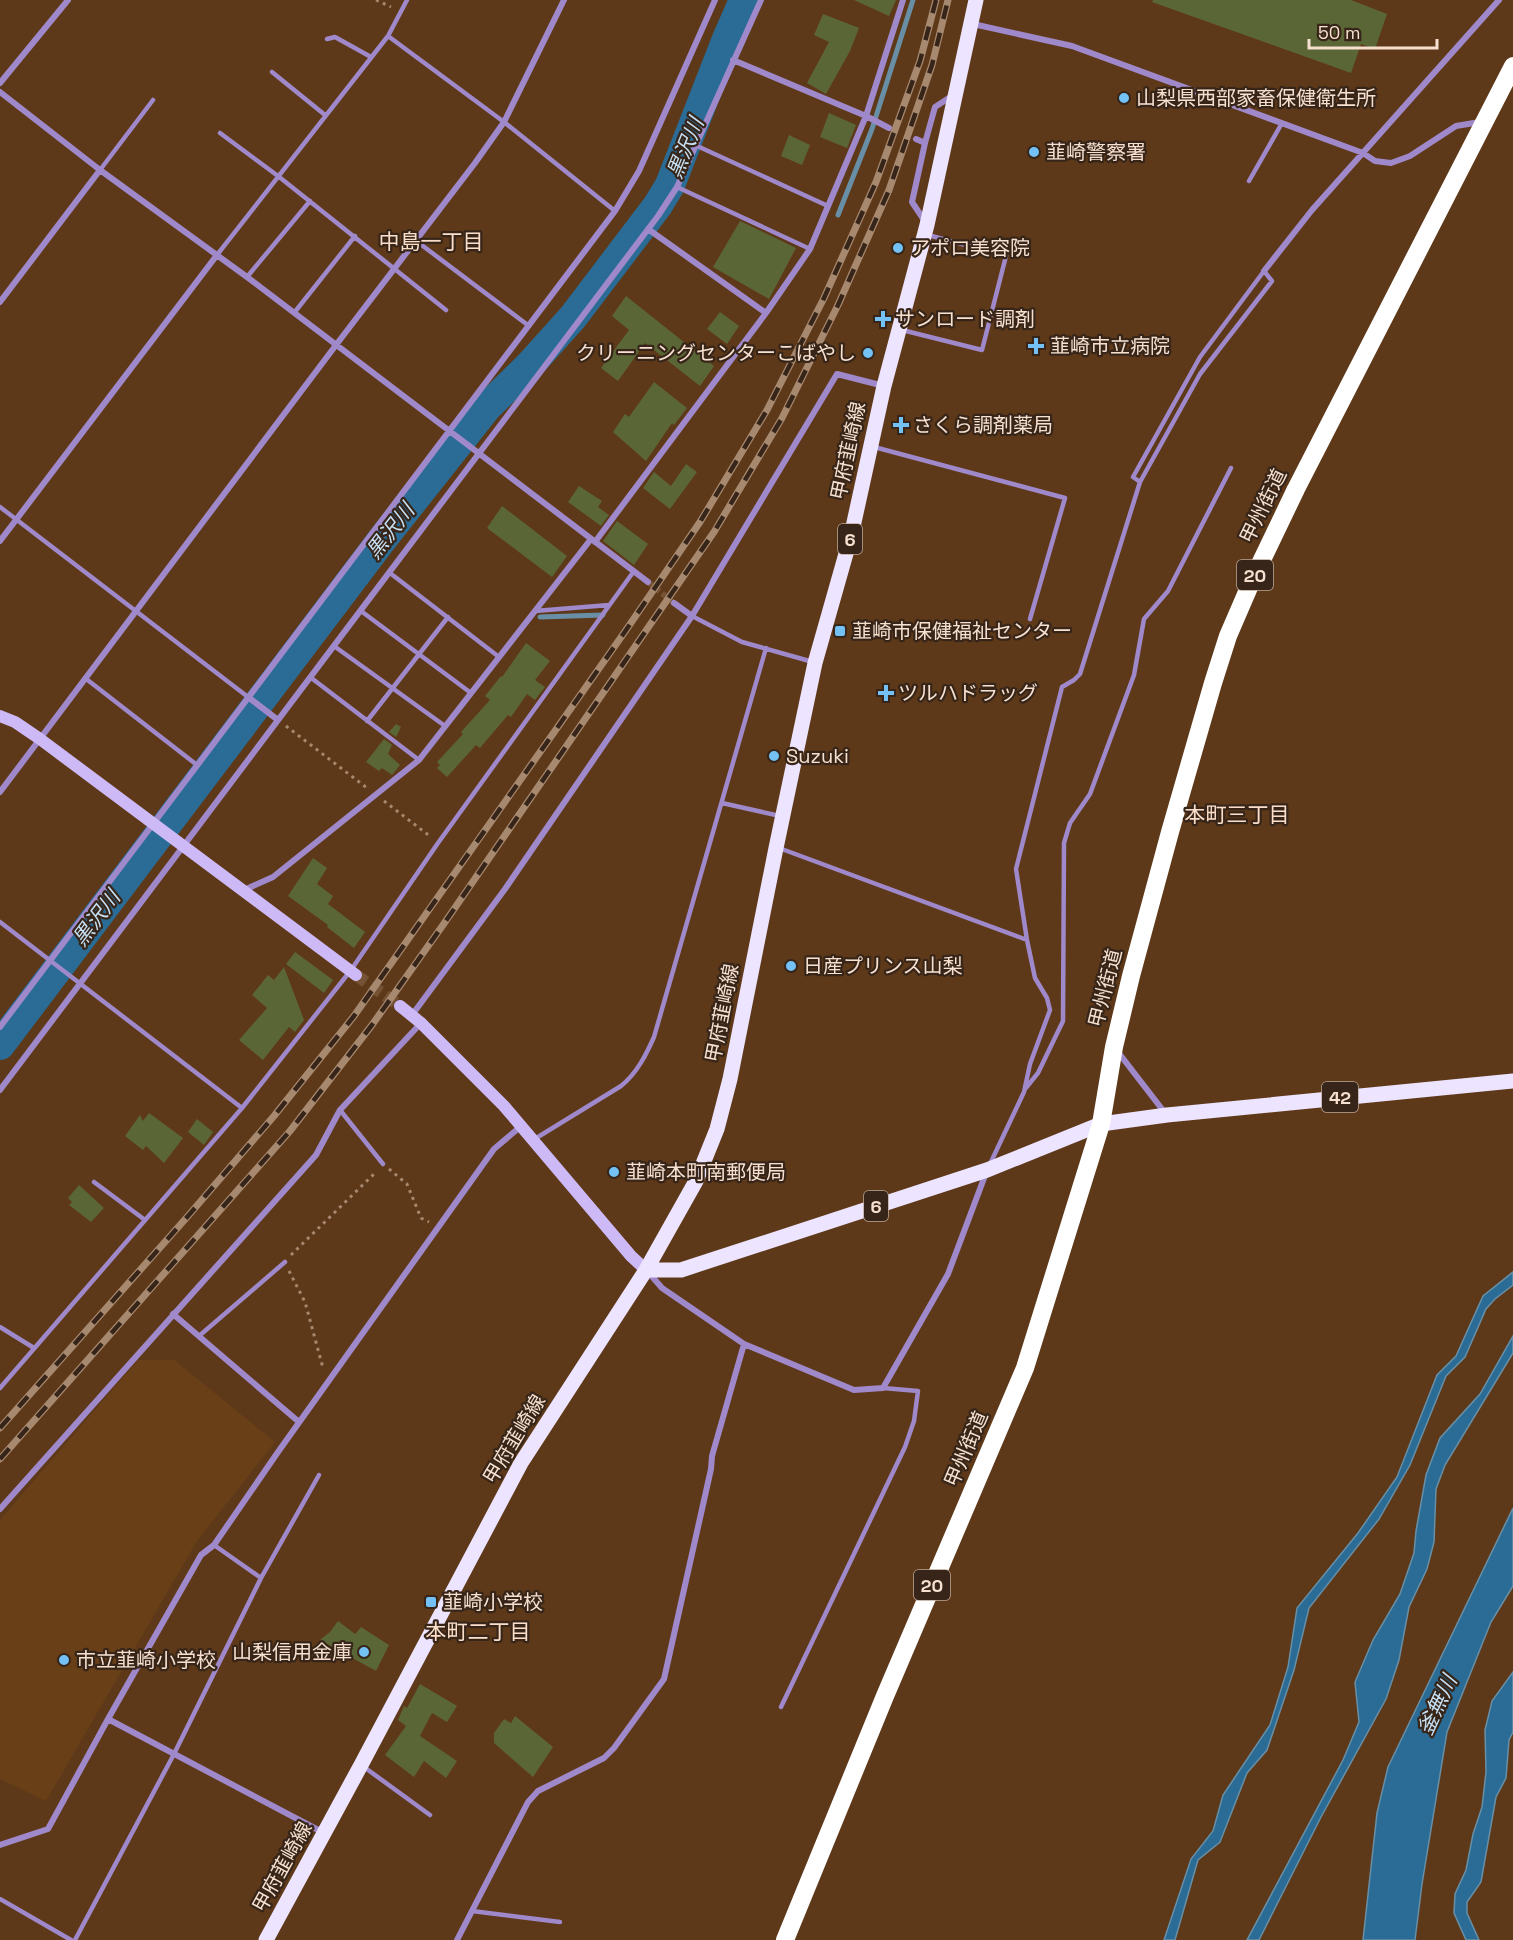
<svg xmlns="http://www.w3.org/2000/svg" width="1513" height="1940" font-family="'Space Grotesk','Noto Sans JP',sans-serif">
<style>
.built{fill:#693f18}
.water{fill:#2a6c95;stroke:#688fa6;stroke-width:1.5}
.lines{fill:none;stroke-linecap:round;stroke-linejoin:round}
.stream{stroke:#688fa6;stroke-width:5}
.river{stroke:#2a6c95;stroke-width:30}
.building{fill:#5b6637}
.street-tunnel{stroke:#755234;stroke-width:6;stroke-dasharray:6 3;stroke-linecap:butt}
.secondary-tunnel{stroke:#755234;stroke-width:12;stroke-dasharray:12 6;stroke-linecap:butt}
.path{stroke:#a6886f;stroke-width:3;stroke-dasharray:3 4.5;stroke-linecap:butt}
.lane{stroke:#9f89ca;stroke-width:4.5}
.street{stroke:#9f89ca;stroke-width:6}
.secondary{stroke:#ceb9f7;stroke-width:12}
.primary{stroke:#ede4ff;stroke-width:15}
.highway{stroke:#fff;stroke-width:18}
.rail-casing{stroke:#a78970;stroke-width:7}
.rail{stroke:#362518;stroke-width:4.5;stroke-dasharray:14;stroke-linecap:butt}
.poi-dot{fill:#73c1f5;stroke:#362518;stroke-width:2}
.labels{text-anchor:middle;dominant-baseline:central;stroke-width:4.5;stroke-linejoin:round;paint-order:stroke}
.shield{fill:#362518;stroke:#bda898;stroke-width:1.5}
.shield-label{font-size:18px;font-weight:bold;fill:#f7e0cf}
.poi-label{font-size:20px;fill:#f7e0cf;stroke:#362518;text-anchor:start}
.street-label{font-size:20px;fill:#f7e0cf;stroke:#362518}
.water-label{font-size:21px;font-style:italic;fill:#c6dff2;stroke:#362518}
.neighbourhood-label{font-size:21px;fill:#fadec9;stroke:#362518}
</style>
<rect width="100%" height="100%" fill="#5e3919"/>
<path class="built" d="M138,1360H174L275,1442L197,1541L46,1801L0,1779V1520Z"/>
<path class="water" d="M1513,1272V1285L1495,1299L1486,1309L1465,1357L1446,1376L1410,1465L1379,1519L1309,1608L1294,1670L1267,1750L1247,1773L1220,1842L1198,1860L1175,1940H1164L1191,1859L1213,1831L1223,1795L1270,1725L1288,1667L1297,1608L1358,1533L1397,1477L1437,1375L1456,1356L1483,1296Z
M1513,1336V1353L1445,1465L1436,1489L1434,1542L1427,1569L1409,1607L1399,1660L1386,1699L1321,1817L1259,1940H1247L1343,1760L1359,1722L1355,1682L1373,1640L1400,1594L1414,1553L1416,1531L1426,1475L1440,1438L1480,1394Z
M1513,1508V1586L1491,1622L1447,1732L1422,1884L1415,1940H1363L1377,1813L1388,1767Z
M1513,1672V1732L1509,1740L1506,1778L1496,1797L1481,1882L1467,1902V1913L1479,1940H1466L1454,1913L1455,1894L1466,1870L1473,1834L1482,1807L1486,1772L1485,1730L1492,1701Z"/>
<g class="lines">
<path class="stream" d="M838,215L872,129L913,0
M540,617L603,615"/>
<path class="river" d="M0,1045L381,541L487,407L529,366L573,317L658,205L670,185L727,39L744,0"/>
</g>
<path class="building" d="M854,0H896L889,16Z
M1153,0H1351L1387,14L1375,49L1361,44L1351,73L1152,2Z
M823,14L859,28L850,51L826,94L807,83L829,42L814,35Z
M829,113L856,125L847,148L820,137Z
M789,135L810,145L802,165L781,156Z
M740,221L796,248L769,299L713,267Z
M626,296L714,366L700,386L645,343L618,381L601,368L629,330L612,316Z
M720,312L739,326L727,344L707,329Z
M654,382L687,408L674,425L672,423L646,461L613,432L625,414L629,417Z
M686,464L697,472L670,509L643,488L654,472L671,486Z
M579,486L602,501L598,507L609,515L601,526L568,502Z
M502,506L567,556L552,577L487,528Z
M617,521L648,544L634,565L603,541Z
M526,643L550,661L535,680L545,687L535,700L527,694L511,717L508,715L480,748L476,745L447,777L437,768L440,765L437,762L463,734L461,732L490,700L485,696L501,676L502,677Z
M396,724L401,727L396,737L389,732Z
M384,739L392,745L388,754L400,765L392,775L382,768L379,771L366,762Z
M313,858L327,868L317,884L333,896L328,904L365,932L354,948L327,927L328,925L288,896Z
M295,952L333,980L324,993L286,964Z
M284,967L304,1020L295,1032L289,1027L263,1060L239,1040L267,1008L252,995L268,975L274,980Z
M149,1113L183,1138L164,1163L146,1146L143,1150L125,1136L140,1115L143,1121Z
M197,1119L213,1132L204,1145L188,1132Z
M79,1185L104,1208L91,1222L69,1205L72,1202L68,1198Z
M338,1621L355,1634L361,1627L389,1645L376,1671L320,1640L330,1632Z
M420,1684L457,1706L447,1722L432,1713L420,1736L457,1761L446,1778L424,1761L414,1777L385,1755L406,1726L398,1720L404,1706L407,1708Z
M515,1716L553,1747L533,1777L494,1743V1733L504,1719L511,1723Z"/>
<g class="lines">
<path class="street-tunnel" d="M648,582L674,603"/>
<path class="secondary-tunnel" d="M356,975L400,1006"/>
<path class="path" d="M376,0L391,7
M286,726L367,788
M384,801L431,837
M389,1169L407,1184L421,1218L429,1222
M291,1255L376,1172
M289,1271L305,1302L323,1368"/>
<path class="lane" d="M388,36L407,0
M327,39L335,37L371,57
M272,72L325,115
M220,133L278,176L446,310
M695,145L828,206
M100,170L153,100
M1249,181L1282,123
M677,187L810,249
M415,240L529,326
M217,255L388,36L504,122L615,211
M247,277L310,201
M294,313L355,236
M902,330L982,350L1006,256L928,235
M874,447L1065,498L1030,619
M0,507L248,697
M390,573L499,657
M361,611L471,693
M535,611L609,605
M692,616L742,642L813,662
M334,646L445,726
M310,677L419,760
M85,678L197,765
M367,721L448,617
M722,803L780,816
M779,848L1027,940
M0,922L242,1108
M1025,1089L1038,1073L1063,1021L1064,843L1070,823L1090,794L1134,675L1144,619L1168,591L1231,468
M340,1110L383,1164
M533,1140L621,1086C637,1073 646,1055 654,1037L766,648
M990,1164L1024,1092L1030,1064L1050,1010L1047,998L1035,978L1027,940L1016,869L1062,687L1074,680L1080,674L1140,482L1200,374L1272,281L1264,271L1200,357L1133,477L1140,482
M94,1182L145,1220
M0,1327L34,1348
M199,1336L285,1262
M0,1388L242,1108L351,970L438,843L634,571
M261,1578L319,1475
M781,1707L905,1447L914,1421L918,1391L883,1388
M364,1767L430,1815
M0,1899L71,1940
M472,1911L560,1922
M75,1940L174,1754L261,1578L214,1545"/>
<path class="street" d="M973,24L1072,46L1363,153L1375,161L1391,163L1410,156L1456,126L1480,122
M733,60L866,116L889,128
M0,83L68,0
M0,92L100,170L247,277L648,582
M916,139L925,143
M926,223L912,202L925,143L935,107L952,96
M648,229L766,313
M1264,271L1312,210L1499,0
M0,302L100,170
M0,541L217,255
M595,542L766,313L810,249L866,116L903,0
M674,603L692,616
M248,697L278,720
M0,792L336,345L475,163L504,122L564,0
M244,890L273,877L419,760L591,539
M412,1015L505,889L692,616L837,374L884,386
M0,1027L615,211L639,171L715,0
M1118,1052L1165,1113
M0,1090C218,797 439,508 658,216L677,187L761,0
M649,1273L662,1288L744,1344L854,1390L883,1388L948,1274L986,1173
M173,1314L299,1422
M0,1509L316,1155L340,1110L421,1023
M108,1719L324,1833
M0,1845L48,1829L108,1719L201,1555L214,1545L278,1452L494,1149L520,1127
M457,1940L528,1802L538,1791L604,1758L614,1748L664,1679L711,1469L712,1456L744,1344"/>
<path class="secondary" d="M0,716L15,722L40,739L356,975
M400,1006L421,1023L504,1106L631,1256L646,1270"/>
<path class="primary" d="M646,1270H681L987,1170L1101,1124L1167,1115L1513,1081
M266,1940L361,1765L521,1463L646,1270L696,1181L717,1129L730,1079L776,848L815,663L851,536L884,386L927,225L976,0"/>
<path class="highway" d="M785,1940L885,1696L1025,1368L1101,1124L1114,1047L1131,976L1170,832L1213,683L1228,636L1250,585L1296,489L1513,66"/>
<g class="rail-casing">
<path id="rail" d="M0,1428L188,1216L274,1116L354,1016L624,633L700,522L767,410L824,298L876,182L920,61L936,0
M0,1459L290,1131L372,1025L443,925L714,532L782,418L838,305L889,190L932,65L948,0"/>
</g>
<use href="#rail" class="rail"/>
</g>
<g class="poi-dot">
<circle cx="1124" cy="98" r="6"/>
<circle cx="1034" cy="152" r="6"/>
<circle cx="898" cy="248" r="6"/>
<path d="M880 310h6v6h6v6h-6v6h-6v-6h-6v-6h6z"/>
<path d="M1033 337h6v6h6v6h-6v6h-6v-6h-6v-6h6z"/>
<circle cx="868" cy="353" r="6"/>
<path d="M898 416h6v6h6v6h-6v6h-6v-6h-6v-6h6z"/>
<rect x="834" y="625" width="12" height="12" rx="3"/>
<path d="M883 684h6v6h6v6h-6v6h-6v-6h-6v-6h6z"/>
<circle cx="774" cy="756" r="6"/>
<circle cx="791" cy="966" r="6"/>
<circle cx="614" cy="1172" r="6"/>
<rect x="425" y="1596" width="12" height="12" rx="3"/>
<circle cx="364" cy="1652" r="6"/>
<circle cx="64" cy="1660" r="6"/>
</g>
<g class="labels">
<g class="shield">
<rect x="838" y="524" width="24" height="30" rx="4.5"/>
<rect x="1237" y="560" width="36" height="30" rx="4.5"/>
<rect x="1322" y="1082" width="36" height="30" rx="4.5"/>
<rect x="864" y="1191" width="24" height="30" rx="4.5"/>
<rect x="914" y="1570" width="36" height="30" rx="4.5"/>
</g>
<g class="shield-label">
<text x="850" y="539">6</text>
<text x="1255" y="575">20</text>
<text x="1340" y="1097">42</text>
<text x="876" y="1206">6</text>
<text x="932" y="1585">20</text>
</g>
<g class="poi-label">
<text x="1136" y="98">山梨県西部家畜保健衛生所</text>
<text x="1046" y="152">韮崎警察署</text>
<text x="910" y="248">アポロ美容院</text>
<text x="895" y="319">サンロード調剤</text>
<text x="1050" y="346">韮崎市立病院</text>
<text x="856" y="353" text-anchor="end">クリーニングセンターこばやし</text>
<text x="913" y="425">さくら調剤薬局</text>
<text x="852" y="631">韮崎市保健福祉センター</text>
<text x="898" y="693">ツルハドラッグ</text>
<text x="786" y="756">Suzuki</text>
<text x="803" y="966">日産プリンス山梨</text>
<text x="626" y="1172">韮崎本町南郵便局</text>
<text x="443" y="1602">韮崎小学校</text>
<text x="352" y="1652" text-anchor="end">山梨信用金庫</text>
<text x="76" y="1660">市立韮崎小学校</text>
</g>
<g class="street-label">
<text transform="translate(848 451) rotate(-78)">甲府韮崎線</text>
<text transform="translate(1263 506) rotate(-64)">甲州街道</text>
<text transform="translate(1105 988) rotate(-76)">甲州街道</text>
<text transform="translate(722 1013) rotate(-79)">甲府韮崎線</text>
<text transform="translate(514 1439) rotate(-59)">甲府韮崎線</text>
<text transform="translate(966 1449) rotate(-67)">甲州街道</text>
<text transform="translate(282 1867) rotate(-61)">甲府韮崎線</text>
</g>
<g class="water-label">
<text transform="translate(685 148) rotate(-68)">黒沢川</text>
<text transform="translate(390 531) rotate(-52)">黒沢川</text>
<text transform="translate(96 918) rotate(-53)">黒沢川</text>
<text transform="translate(1437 1705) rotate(-65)">釜無川</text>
</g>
<g class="neighbourhood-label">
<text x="431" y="241">中島一丁目</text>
<text x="1237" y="814">本町三丁目</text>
<text x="478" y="1631">本町二丁目</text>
</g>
</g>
<path d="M1309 39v9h128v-9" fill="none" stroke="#f7e0cf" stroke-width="3"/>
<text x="1318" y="39" font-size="18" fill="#f7e0cf" stroke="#362518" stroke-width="4.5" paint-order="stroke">50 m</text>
</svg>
